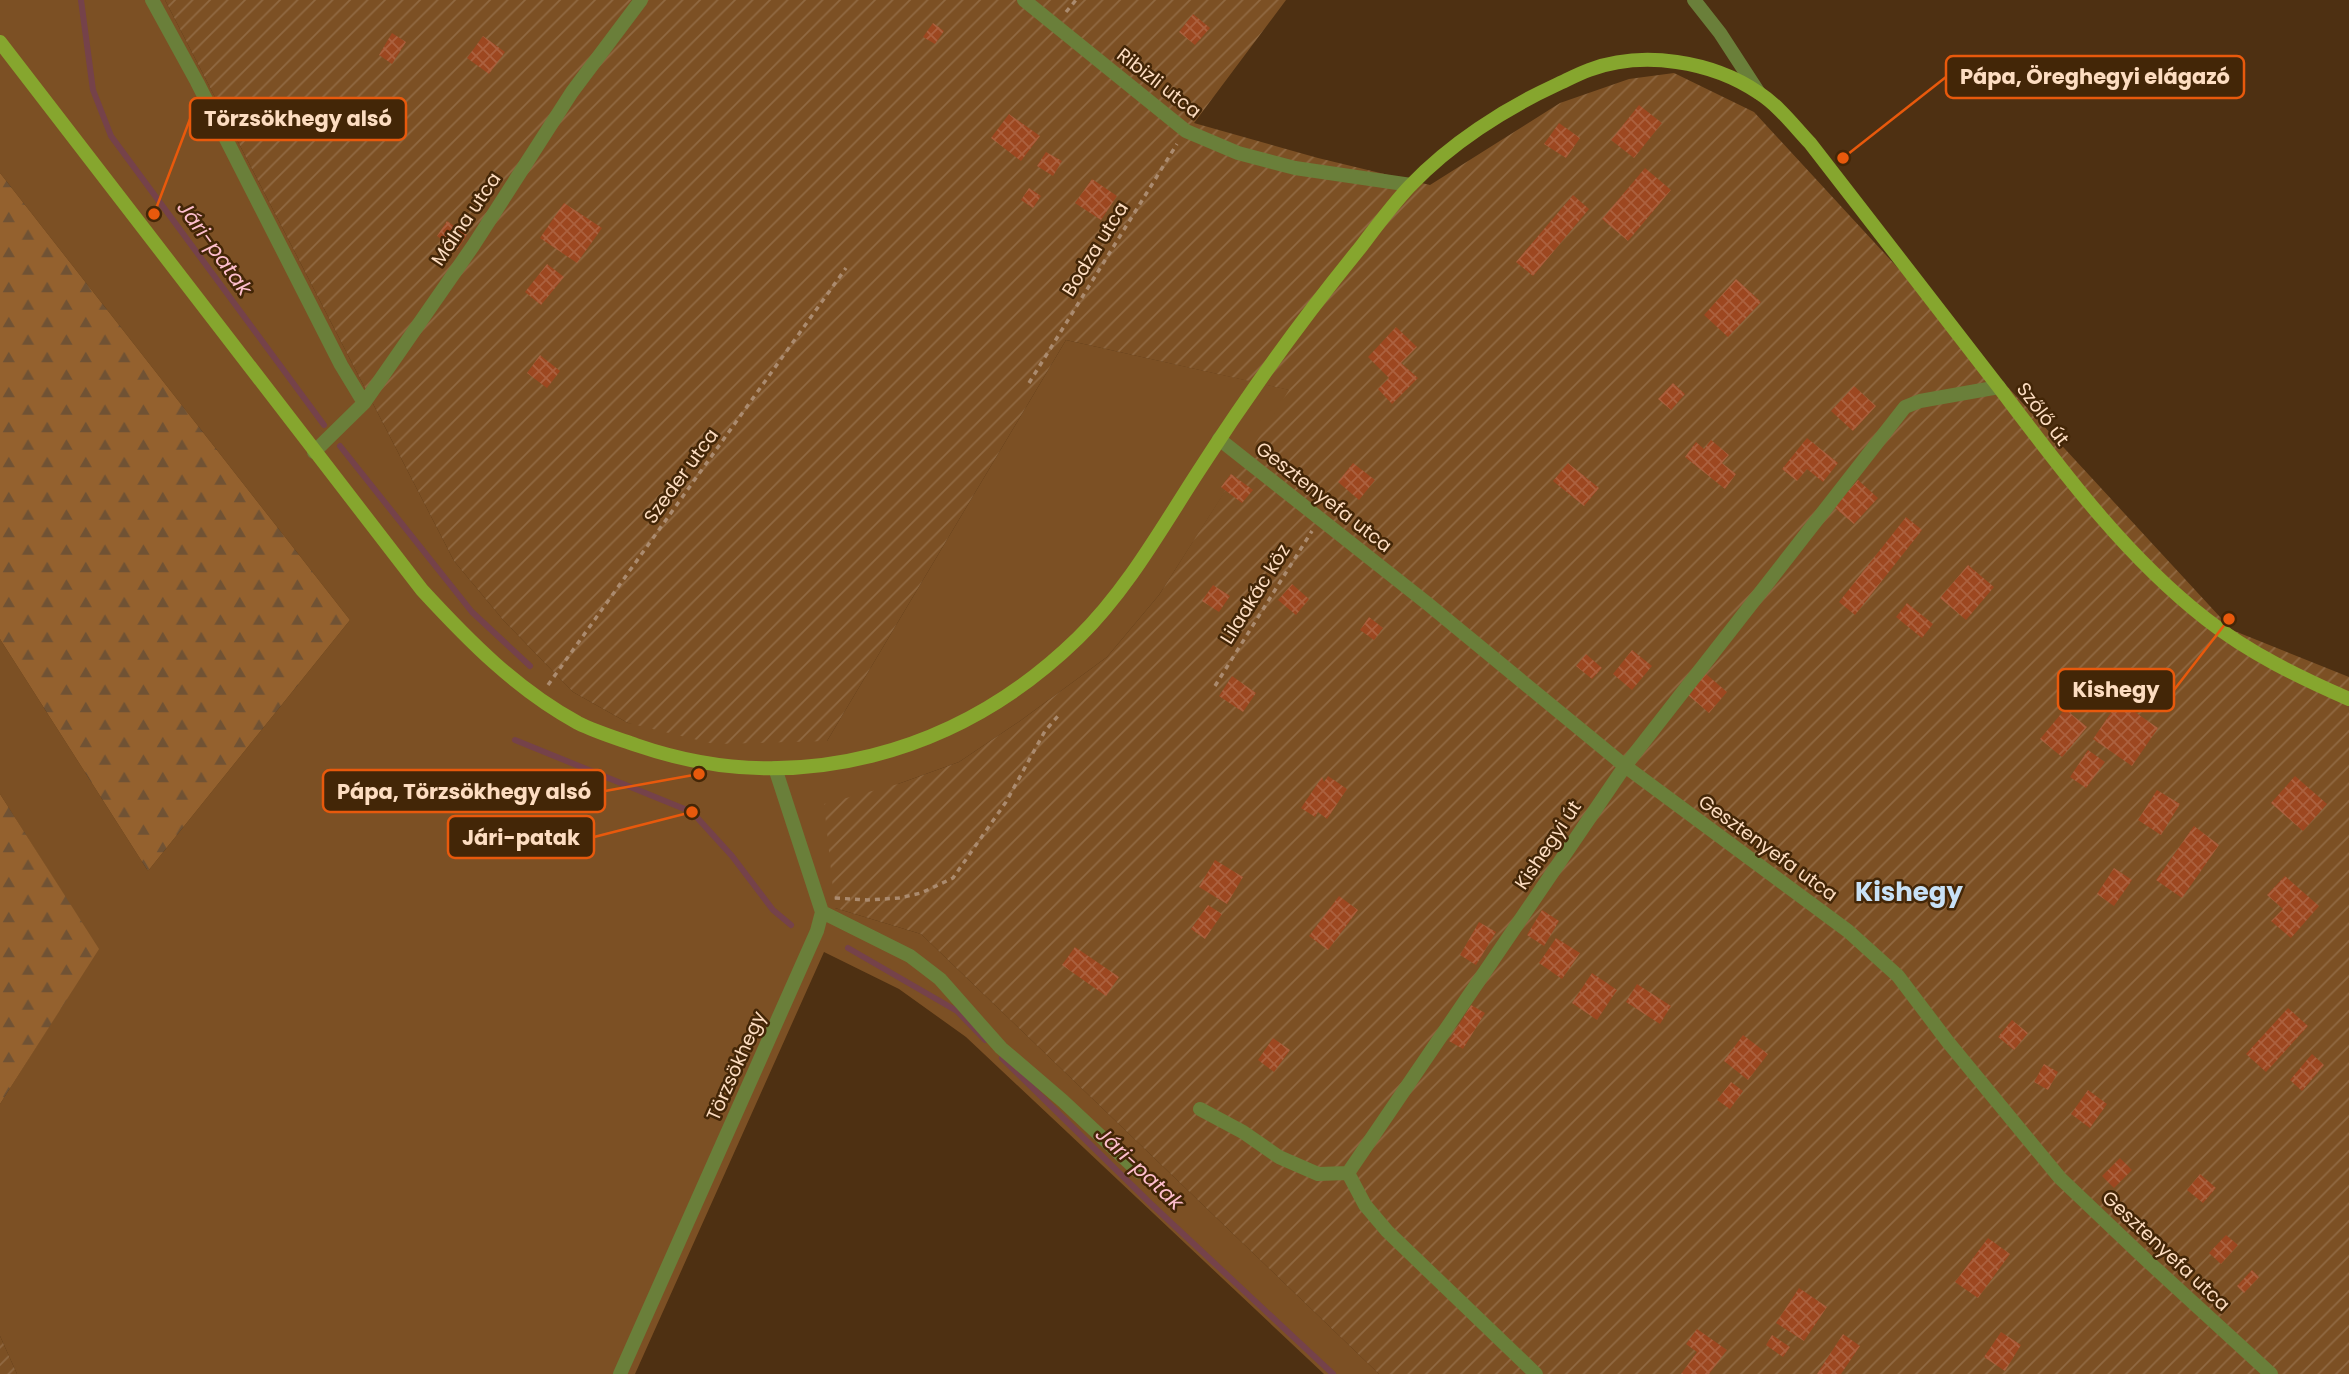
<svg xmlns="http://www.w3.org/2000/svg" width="2349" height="1374" font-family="Poppins,sans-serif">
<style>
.grass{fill:#7c5024}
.forest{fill:url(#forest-firs)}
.garden{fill:url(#garden-furrows)}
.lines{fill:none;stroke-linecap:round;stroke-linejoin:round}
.stream{stroke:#75424a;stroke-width:6}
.building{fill:url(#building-cross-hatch)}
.path{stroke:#ab8b6f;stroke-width:3.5;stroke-dasharray:5 5;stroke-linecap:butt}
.minor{stroke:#6a7f3a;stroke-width:14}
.secondary{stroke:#86a62e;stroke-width:14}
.labels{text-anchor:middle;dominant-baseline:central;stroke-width:5;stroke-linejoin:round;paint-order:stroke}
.street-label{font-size:19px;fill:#fdddc1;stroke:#432607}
.water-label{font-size:21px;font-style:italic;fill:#fdbecd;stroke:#432607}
.district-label{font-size:26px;font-weight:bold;fill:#c8e1f6;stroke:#432607}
.leader{fill:none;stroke:#e8590c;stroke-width:2.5}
.callout-dot{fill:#e8590c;stroke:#432607;stroke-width:2.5}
.callout{fill:#432607;stroke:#e8590c;stroke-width:2.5}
.callout-label{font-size:21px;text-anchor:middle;font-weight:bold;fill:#fdddc1}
</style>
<defs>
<pattern id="forest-firs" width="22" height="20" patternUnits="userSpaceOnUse" patternTransform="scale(1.75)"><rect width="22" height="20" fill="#94612e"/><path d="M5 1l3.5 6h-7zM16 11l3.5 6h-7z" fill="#705234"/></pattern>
<pattern id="garden-furrows" width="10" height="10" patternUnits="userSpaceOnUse" patternTransform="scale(1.75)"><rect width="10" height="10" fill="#7c5024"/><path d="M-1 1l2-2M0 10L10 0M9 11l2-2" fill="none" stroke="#906942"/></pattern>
<pattern id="building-cross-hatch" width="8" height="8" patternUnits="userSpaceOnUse" patternTransform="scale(1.75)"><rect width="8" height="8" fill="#9d4720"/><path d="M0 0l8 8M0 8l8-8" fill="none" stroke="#ac613f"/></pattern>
</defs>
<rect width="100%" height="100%" fill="#4e3012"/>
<path class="grass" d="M0,0H165L454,561L504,621L573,692L628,723L827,741L1066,340L1290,390L1159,595L1107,657L1020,721L959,762L898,784L835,908L921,934L1379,1374H1324L966,1037L899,989L824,952L635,1374H17L0,1336V1104L98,949L0,794V639L148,871L350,620L0,173Z"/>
<path class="forest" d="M0,173L350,620L148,871L0,639Z
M0,794L99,949L0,1104Z"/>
<path class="garden" d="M165,0H1286L1194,123L1318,158L1430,185L1560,103L1629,79L1674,73L1754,112L2232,630L2349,677V1374H1379L921,934L835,908L824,804L898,784L959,762L1020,721L1107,657L1159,595L1289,390L1066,340L827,741L714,744L628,723L573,692L504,621L454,561Z
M0,1336L17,1374H0Z"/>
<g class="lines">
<path class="stream" d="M81,0L93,90L111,136L324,425
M340,446L472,612L530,666
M515,740L692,812L732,856L773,910L791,925
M848,948L957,1011L985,1040
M1002,1058L1150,1203L1333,1374"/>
</g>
<path class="building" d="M1193,14L1210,28L1195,45L1179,32Z
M933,23L944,31L935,44L923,37Z
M392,33L406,42L392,64L379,55Z
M483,36L505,52L489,74L467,58Z
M1639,105L1662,123L1634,158L1611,140Z
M1009,114L1040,136L1021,161L991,138Z
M1559,123L1580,138L1566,158L1544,144Z
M1046,152L1062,161L1053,176L1037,166Z
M1645,168L1671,190L1628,241L1602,219Z
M1092,179L1117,196L1101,220L1075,203Z
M1029,188L1041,196L1033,208L1021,200Z
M1573,195L1589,209L1533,276L1516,262Z
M564,203L602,228L577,263L540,238Z
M447,221L467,235L457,250L437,236Z
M547,264L564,277L541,305L525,292Z
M1736,279L1761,302L1728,337L1704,315Z
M1396,327L1417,347L1401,363L1418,378L1392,404L1378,389L1389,378L1368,357Z
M540,355L560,371L547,388L527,373Z
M1673,383L1685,394L1671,410L1658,399Z
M1854,386L1876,406L1853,431L1831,411Z
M1807,438L1838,463L1823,482L1807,469L1797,481L1782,469Z
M1711,440L1729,455L1722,463L1736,474L1725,489L1685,457L1696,442L1704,449Z
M1353,463L1375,480L1359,500L1338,482Z
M1568,463L1599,488L1584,506L1553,481Z
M1231,474L1253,490L1242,503L1221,487Z
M1858,480L1878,498L1854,524L1834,507Z
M1906,517L1922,530L1855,615L1839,602Z
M1968,565L1994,587L1966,620L1940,598Z
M1292,584L1309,599L1296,615L1278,600Z
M1213,585L1230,596L1219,612L1202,601Z
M1907,603L1933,624L1922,638L1896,617Z
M1369,617L1383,628L1374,640L1360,630Z
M1632,650L1652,666L1632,690L1613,674Z
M1586,654L1602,668L1592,679L1576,666Z
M1706,674L1727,692L1709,713L1688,695Z
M1232,676L1256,693L1243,712L1219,696Z
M2119,701L2158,728L2132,766L2093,739Z
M2065,709L2087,727L2062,757L2040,739Z
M2088,750L2105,762L2086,788L2070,777Z
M1328,776L1347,789L1327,819L1318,812L1315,817L1301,808L1322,777L1324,782Z
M2295,776L2327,804L2303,831L2271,803Z
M2157,790L2180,804L2161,835L2138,820Z
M2194,826L2219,845L2182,898L2156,880Z
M1215,860L1243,877L1227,904L1199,887Z
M2114,868L2132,880L2114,906L2097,894Z
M2285,876L2319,906L2291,938L2271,921L2283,909L2267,895Z
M1339,896L1358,910L1328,950L1309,936Z
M1208,905L1222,914L1205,939L1191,929Z
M1542,910L1559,921L1544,946L1527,935Z
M1479,922L1496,932L1476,965L1460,955Z
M1556,938L1580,953L1562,979L1539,963Z
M1075,947L1119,977L1106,996L1062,965Z
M1592,973L1617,990L1597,1020L1572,1003Z
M1637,984L1671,1006L1660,1024L1626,1002Z
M1471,1005L1485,1013L1463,1049L1449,1041Z
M2288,1008L2308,1026L2266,1072L2246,1054Z
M2012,1020L2028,1033L2014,1050L1998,1037Z
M1743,1035L1768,1054L1748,1080L1724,1061Z
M1273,1038L1290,1050L1274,1072L1258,1060Z
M2312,1054L2324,1065L2302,1091L2290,1080Z
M2044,1064L2058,1072L2048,1090L2034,1082Z
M1731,1082L1743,1091L1730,1109L1717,1100Z
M2088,1090L2107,1104L2090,1128L2071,1114Z
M2120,1158L2132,1170L2114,1188L2102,1176Z
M2200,1174L2216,1188L2203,1203L2187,1190Z
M2226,1235L2238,1245L2221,1264L2209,1253Z
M1988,1238L2010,1254L1978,1298L1955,1282Z
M2252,1270L2259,1277L2244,1293L2237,1286Z
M1799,1288L1827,1307L1804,1341L1776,1323Z
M1697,1329L1727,1350L1709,1374H1681L1697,1352L1686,1344Z
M2001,1332L2021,1345L2005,1371L1984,1357Z
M1843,1334L1860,1346L1841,1374H1817Z
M1772,1335L1790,1347L1783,1357L1766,1345Z"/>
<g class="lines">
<path class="path" d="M1066,12L1076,0
M1029,383L1177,144
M548,685L846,268
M1215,686L1312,531
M835,898L867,900L899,898L921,893L953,878L1006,802L1045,731L1058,716"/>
<path class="minor" d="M152,0L197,82L341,365L364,403
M1024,0L1186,131L1238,153L1295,168L1411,185
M1694,0L1720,33L1759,93
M1219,439L1428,604L1625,766L1848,931L1898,976L1948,1042L2060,1178L2141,1255L2271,1374
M314,452L364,403L473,246L572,92L641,0
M822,912L910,956L940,979L1001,1048L1063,1101L1139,1172
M1200,1109L1243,1132L1279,1157L1318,1174L1348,1173
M1348,1173L1625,766L1905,407L1920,401L1999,387
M1348,1173L1365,1205L1387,1231L1536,1374
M620,1374L817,931L822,912L775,768"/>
<path class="secondary" d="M0,42L422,590C469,641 516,689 578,723C596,732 616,738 636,745C795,800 959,754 1078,638C1127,590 1161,529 1198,472C1248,394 1302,319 1360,248C1376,227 1392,205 1410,186C1450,144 1504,109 1556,85C1567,80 1578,74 1589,70C1643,50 1712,61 1759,93C1779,106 1794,126 1810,143C1873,224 1936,305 1998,386C2061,469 2123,554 2206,619C2249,653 2299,677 2349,699"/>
</g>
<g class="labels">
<g class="street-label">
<text transform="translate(1159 83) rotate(38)">Ribizli utca</text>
<text transform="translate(466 219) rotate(-56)">Málna utca</text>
<text transform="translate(1095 249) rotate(-58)">Bodza utca</text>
<text transform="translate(2043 414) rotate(53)">Szőlő út</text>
<text transform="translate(681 476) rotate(-54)">Szeder utca</text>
<text transform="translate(1324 497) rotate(38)">Gesztenyefa utca</text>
<text transform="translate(1255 594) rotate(-58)">Lilaakác köz</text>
<text transform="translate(1548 845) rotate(-56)">Kishegyi út</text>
<text transform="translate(1768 848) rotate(36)">Gesztenyefa utca</text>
<text transform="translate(736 1066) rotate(-66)">Törzsökhegy</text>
<text transform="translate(2166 1251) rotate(43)">Gesztenyefa utca</text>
</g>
<g class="water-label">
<text transform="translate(215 248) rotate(54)">Jári-patak</text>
<text transform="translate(1140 1168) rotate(43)">Jári-patak</text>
</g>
<g class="district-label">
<text x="1909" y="892">Kishegy</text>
</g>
</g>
<path class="leader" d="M1843 158L1946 77M154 214L190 119M2229 619L2174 690M699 774L605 791M692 812L594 837"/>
<g class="callout-dot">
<circle cx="1843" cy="158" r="7"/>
<circle cx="154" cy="214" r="7"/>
<circle cx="2229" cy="619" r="7"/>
<circle cx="699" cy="774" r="7"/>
<circle cx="692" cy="812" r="7"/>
</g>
<g class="callout">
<rect x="1946" y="56" width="298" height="42" rx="7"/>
<rect x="190" y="98" width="216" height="42" rx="7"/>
<rect x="2058" y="669" width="116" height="42" rx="7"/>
<rect x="323" y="770" width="282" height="42" rx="7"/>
<rect x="448" y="816" width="146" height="42" rx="7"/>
</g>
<g class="callout-label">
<text x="2095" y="84">Pápa, Öreghegyi elágazó</text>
<text x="298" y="126">Törzsökhegy alsó</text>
<text x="2116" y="697">Kishegy</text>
<text x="464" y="799">Pápa, Törzsökhegy alsó</text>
<text x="521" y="845">Jári-patak</text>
</g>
</svg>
